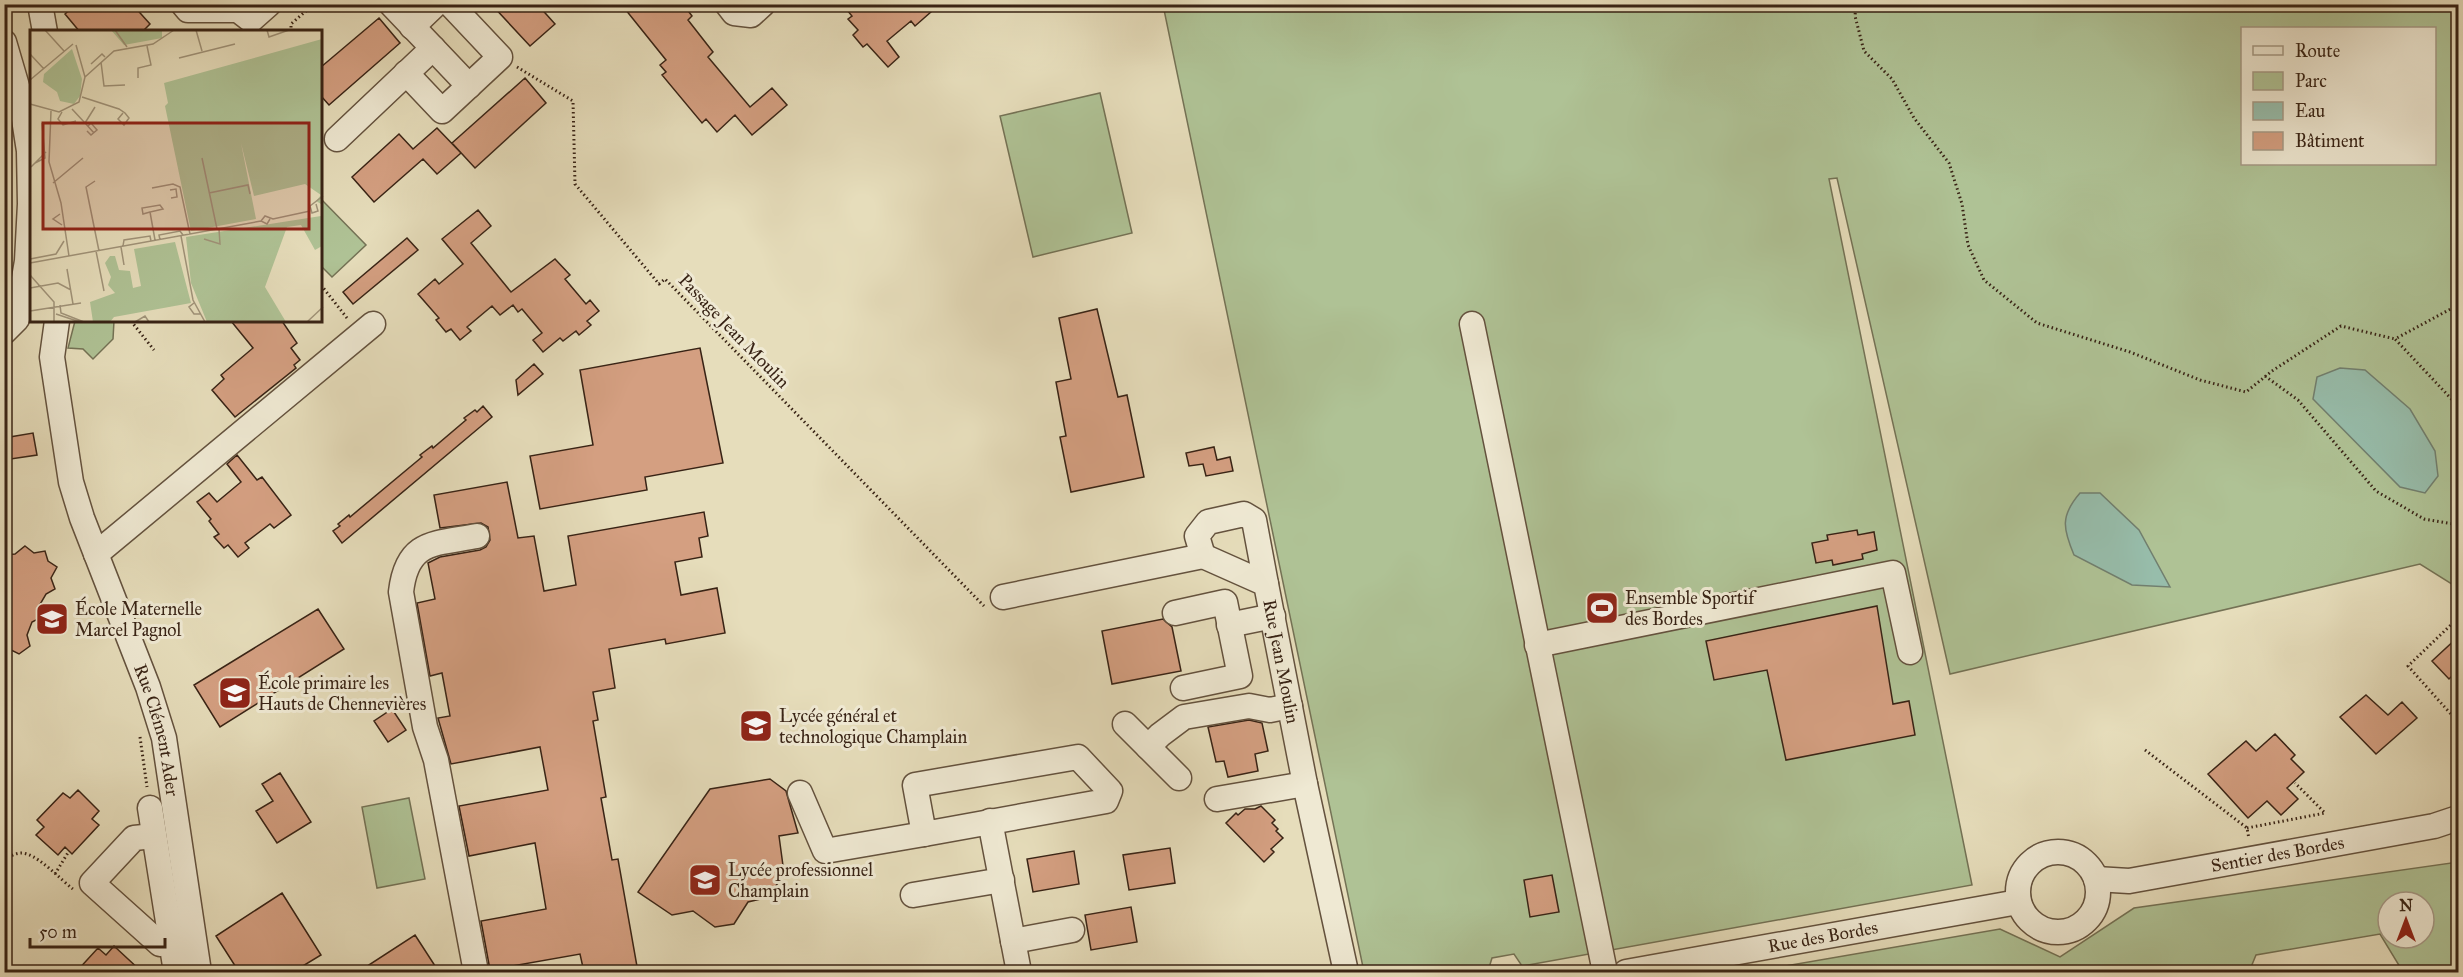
<svg xmlns="http://www.w3.org/2000/svg" width="2463" height="977" font-family="'IM FELL Great Primer',serif">
<style>
.green{fill:#afc295;stroke:#747255;stroke-width:1.5;fill-rule:evenodd}
.water{fill:#97bdab;stroke:#717f6f;stroke-width:1.5}
.building{fill:#d49f81;stroke:#382315;stroke-width:1.5}
.lines{fill:none;stroke-linecap:round;stroke-linejoin:round}
.minor-casing{stroke:#64523e;stroke-width:27}
.path{stroke:#382315;stroke-width:3;stroke-dasharray:1.5 3;stroke-linecap:butt}
.minor{stroke:#efe9d3;stroke-width:24}
.labels{text-anchor:middle;dominant-baseline:central;stroke-width:6;stroke-linejoin:round;paint-order:stroke}
.street-label{font-size:18px;fill:#382315;stroke:#efe9d3}
.poi-label{font-size:18px;fill:#382315;stroke:#efe9d3;text-anchor:start}
.inset-road{fill:none;stroke:#a09379;stroke-width:1.5}
.view{fill:#8f2418;fill-opacity:0.15;stroke:#8f2418;stroke-width:3}
.inset-edge{fill:none;stroke:#382315;stroke-width:3}
</style>
<rect width="100%" height="100%" fill="#e6ddbb"/>
<filter id="stains"><feTurbulence type="fractalNoise" baseFrequency=".00333" numOctaves="4"/><feColorMatrix values="0 0 0 0 .2 0 0 0 0 .09 0 0 0 0 .02 0 0 0 .5 -.17"/></filter>
<radialGradient id="worn" r=".72"><stop offset=".6" stop-color="#630" stop-opacity="0"/><stop offset="1" stop-color="#630" stop-opacity=".3"/></radialGradient>
<path class="green" d="M1163,5H2458V588L2420,564L1950,674L1837,178L1829,179L1972,885L1522,966L1514,954L1492,958L1488,971L1481,972H1364ZM2242,28H2434V164H2242Z
M1100,93L1132,233L1033,257L1000,116Z
M321,199L366,245L332,277L321,266Z
M75,321H114L113,339L93,359L83,349L68,348Z
M409,798L425,879L377,888L362,807Z
M2458,862V972H2403L2380,934L2256,955L2249,972H1751L2000,929L2060,957L2134,908ZM2388,902H2424V938H2388Z"/>
<path class="water" d="M2340,368L2365,370L2410,409L2435,451L2438,476L2425,493L2400,487L2313,399L2317,377Z
M2080,493H2100L2139,530L2170,587L2132,585L2074,555C2063,529 2060,516 2080,493Z"/>
<path class="building" d="M76,4H132L150,24L142,32H80L65,14Z
M491,4H537L555,24L530,46Z
M621,4H683L692,16L688,20L713,52L708,57L750,107L772,88L787,105L752,135L735,115L717,132L706,119L702,123L662,75L666,72L660,65L666,60Z
M842,4H940L915,26L911,21L887,41L899,57L888,67L867,44L863,47L853,35L858,30L848,19L852,16Z
M379,18L400,43L329,105L321,96V67Z
M525,78L546,103L475,168L452,143Z
M437,128L461,153L437,174L423,159L374,202L352,177L399,134L413,149Z
M478,210L491,226L471,243L511,292L555,259L570,275L565,279L586,304L590,300L599,311L587,321L591,325L579,335L576,331L563,341L560,338L543,352L533,340L542,333L522,309L518,312L513,305L500,315L492,306L467,327L471,331L460,340L451,329L446,332L436,320L439,318L418,294L435,279L439,284L463,264L442,239Z
M407,238L418,250L353,304L343,292Z
M1097,309L1118,397L1127,395L1144,477L1071,492L1060,437L1066,436L1056,382L1071,379L1059,318Z
M231,321H282L297,343L291,348L300,360L294,365L296,368L235,417L212,390L224,379L221,375L253,348Z
M700,348L723,463L645,477L647,490L540,509L530,456L593,445L580,370Z
M534,364L543,374L518,395L516,380Z
M483,406L492,417L342,543L333,531L340,526L338,524L349,515L350,517L422,457L420,455L432,446L433,448L466,420L464,418L475,410L477,412Z
M33,433L37,455L4,460V438Z
M1214,447L1217,460L1230,457L1233,471L1206,476L1203,464L1189,466L1186,453Z
M237,455L257,480L262,477L291,515L274,528L270,524L245,543L249,548L238,557L228,545L224,548L214,537L219,534L209,521L211,519L197,502L209,493L217,502L241,482L227,464Z
M507,482L518,538L534,536L544,591L576,585L568,536L704,512L708,536L699,538L702,557L675,562L681,595L717,588L725,633L666,644L665,639L609,649L615,688L593,692L598,720L593,721L606,797L601,798L612,860L618,859L638,972H584L580,954L490,970L481,921L546,909L535,843L469,856L459,806L548,790L540,747L451,764L438,718L450,716L442,673L430,676L417,603L435,599L428,563L440,557L480,550L486,547L490,540L488,527L481,523L440,528L434,495Z
M1857,530L1858,535L1874,532L1877,550L1862,554L1863,559L1833,565L1832,560L1816,563L1812,543L1828,540L1827,535Z
M25,546L34,553L45,551L48,561L57,567L51,578L55,589L46,594L39,606L42,617L32,622L27,635L30,646L19,654L9,649L4,634V555L15,554Z
M1877,606L1893,704L1909,701L1915,735L1786,760L1767,670L1714,680L1706,641Z
M318,609L344,649L220,727L194,685Z
M1163,619L1172,627L1181,671L1112,684L1102,631Z
M2458,637V670L2449,679L2432,661Z
M2366,695L2388,715L2402,702L2417,718L2376,754L2340,717Z
M392,709L406,730L388,742L374,721Z
M1249,720L1262,723L1268,751L1255,754L1258,771L1228,777L1224,761L1216,762L1208,727Z
M2275,734L2295,755L2291,759L2304,772L2287,788L2298,799L2281,815L2267,801L2248,818L2208,774L2246,741L2256,751Z
M280,773L311,822L277,843L256,811L273,801L262,784Z
M770,779L786,791L798,833L779,836L784,873L769,897L748,902L734,924L715,927L693,911L672,915L638,892L710,789Z
M78,790L99,811L92,819L99,825L72,854L65,847L58,855L36,835L44,827L37,820L63,793L70,798Z
M1261,806L1275,820L1272,823L1278,829L1276,831L1283,838L1271,849L1274,852L1264,862L1226,823L1236,813L1238,815L1245,809H1255Z
M1170,848L1175,883L1129,890L1123,855Z
M1074,851L1079,884L1033,892L1027,859Z
M1552,875L1559,912L1530,917L1524,880Z
M282,893L321,955L293,972H239L216,936Z
M1131,907L1137,942L1091,950L1085,915Z
M415,935L439,972H358Z
M114,946L142,972H76L98,948L106,955Z"/>
<g class="lines">
<g class="minor-casing">
<g id="minor">
<path d="M40,4L45,32"/>
<path d="M183,4L188,10H238L251,20L269,4"/>
<path d="M391,4L469,86"/>
<path d="M727,4L734,13L751,15L763,4"/>
<path d="M412,27L436,4"/>
<path d="M4,42L21,100L29,151L30,204L27,261L17,319L4,332"/>
<path d="M406,73L442,111L500,57L450,4"/>
<path d="M337,139L433,48"/>
<path id="s1" d="M57,321L52,357L71,482L82,518L148,687L164,738L199,972"/>
<path d="M1472,324L1605,972"/>
<path d="M96,554L373,324"/>
<path d="M1203,556L1197,536L1208,522L1244,514L1254,520L1266,584"/>
<path id="s2" d="M1003,597L1203,556L1266,584L1305,784L1346,972"/>
<path d="M1175,613L1225,602L1240,676L1183,688"/>
<path d="M1229,625L1273,616"/>
<path d="M1537,645L1893,573L1910,652"/>
<path d="M1125,724L1179,778"/>
<path d="M1148,747L1160,735L1184,717L1249,706L1270,710L1290,706"/>
<path d="M1078,757L1110,791L1106,801L924,834L915,785Z"/>
<path d="M800,793L825,851L924,834"/>
<path d="M1217,799L1305,784"/>
<path d="M150,808L176,972"/>
<path d="M990,821L1019,972"/>
<path d="M154,836L134,838L92,883L160,944L171,942"/>
<circle cx="2058" cy="892" r="40"/>
<path id="s3" d="M2096,879L2129,881L2434,826L2458,818"/>
<path d="M913,895L1002,880"/>
<path d="M1013,941L1072,930"/>
<path d="M476,972L436,760L425,727L401,592C407,540 434,544 477,536"/>
<path id="s4" d="M1626,972L2018,902"/>
</g>
</g>
<path class="path" d="M1856,4L1855,16L1864,51L1892,79L1914,118L1949,163L1962,204L1968,245L1984,280L2037,323L2130,352L2200,380L2246,392L2272,371L2341,326L2395,339
M291,32V24L314,4
M517,67L573,101L575,184L659,284L665,279L984,606
M321,285L347,318
M2458,305L2395,339L2458,406
M131,321L154,350
M2265,376L2298,400L2376,491L2424,519L2453,524
M2458,510L2453,524L2458,530
M2457,619L2408,666L2458,722
M140,737L147,787
M2145,750L2247,828L2249,839
M2247,828L2325,813L2295,783
M4,860C11,856 18,851 27,854C42,859 60,879 73,889
M55,874L69,851"/>
<use href="#minor" class="minor"/>
</g>
<defs>
<g id="stadium-square" transform="scale(1.725)"><rect x="-9" y="-9" width="18" height="18" rx="4" fill="#8f2418" stroke="#efe9d3"/><path d="M0-5a6.5 5 0 1 0 0 10a6.5 5 0 1 0 0-10ZM-3.5-1.8h7v3.6h-7Z" fill="#fff"/></g>
<g id="school-square" transform="scale(1.725)"><rect x="-9" y="-9" width="18" height="18" rx="4" fill="#8f2418" stroke="#efe9d3"/><path d="M0-5L7-2L0 1L-7-2ZM-4 1L0 2.5L4 1V4Q0 6-4 4Z" fill="#fff"/></g>
</defs>
<g fill-rule="evenodd">
<use href="#stadium-square" x="1602" y="608"/>
<use href="#school-square" x="52" y="619"/>
<use href="#school-square" x="235" y="693"/>
<use href="#school-square" x="756" y="726"/>
<use href="#school-square" x="705" y="880"/>
</g>
<g class="labels">
<g class="street-label">
<text transform="translate(734 331) rotate(46)">Passage Jean Moulin</text>
<text stroke="none"><textPath href="#s2" startOffset="352">Rue Jean Moulin</textPath></text>
<text stroke="none"><textPath href="#s1" startOffset="426">Rue Clément Ader</textPath></text>
<text stroke="none"><textPath href="#s3" startOffset="184">Sentier des Bordes</textPath></text>
<text stroke="none"><textPath href="#s4" startOffset="200">Rue des Bordes</textPath></text>
</g>
<g class="poi-label">
<text x="1625" y="598">Ensemble Sportif<tspan x="1625" dy="21">des Bordes</tspan></text>
<text x="75" y="609">École Maternelle<tspan x="75" dy="21">Marcel Pagnol</tspan></text>
<text x="258" y="683">École primaire les<tspan x="258" dy="21">Hauts de Chennevières</tspan></text>
<text x="779" y="716">Lycée général et<tspan x="779" dy="21">technologique Champlain</tspan></text>
<text x="728" y="870">Lycée professionnel<tspan x="728" dy="21">Champlain</tspan></text>
</g>
</g>
<g transform="translate(30 30)">
<rect width="292" height="292" fill="#e6ddbb"/>
<path d="M81,0H132V8L94,15ZM292,9V216L285,220L271,195L257,197L235,257L256,292H177L161,253L156,207L291,186V174L286,171L291,165L275,154L224,166L211,113L226,189L161,201L135,76L138,73L134,53ZM42,19L52,49L50,66L44,74L30,71L27,62L13,52L14,44ZM145,212L161,273L84,287L80,292H63L60,272L85,263L78,255L81,247L75,233L80,226H85L89,240L100,241L103,258L111,256L104,219Z" fill="#afc295"/>
<path class="inset-road" d="M15,0L34,21M85,0L97,17M166,0L172,21M237,0L239,7L259,0M0,24L14,39M149,28L205,14M71,32L74,56L95,55M61,34L72,24L75,27M55,47L84,21L123,14L144,0M108,48V38L121,35L117,16M0,50L43,14M52,67L89,79L95,83L99,88L94,95L88,89L93,83M0,74L29,82L49,72L55,47L46,15M42,79L55,93M21,81L19,132L31,173L39,226M32,82L28,89L33,95L46,91M57,101L61,105L67,100L61,93L58,96M64,103L55,93L65,77M172,128L187,199M5,133L15,128L12,93M1,137L16,122M65,151L56,157L69,221M23,153L53,128M122,158L143,154L150,157L160,204M140,160L146,159L147,167L141,168M179,163L218,155L220,164M286,174L288,181L282,183L280,176L293,166M120,182L113,184L112,178L130,175L133,179L120,182L125,210M30,184L23,189L32,195M240,189L237,194L231,191L235,186L243,189L280,181M151,206L163,270L175,292M174,209L190,214L189,199M130,210L129,205L150,201L153,205M93,216L94,210L120,206L121,211M91,217L94,235M66,221L74,261M0,229L26,224L34,211M0,233L231,191M37,239L43,274M0,245L24,272V292M0,258L28,253L41,260M164,273L159,277L164,284H170M30,275L31,283L54,292M0,281L51,273M26,284L50,292M105,292L115,286L119,292M277,292L293,277"/>
<path class="view" d="M13,93H279V199H13Z"/>
<rect width="292" height="292" class="inset-edge"/>
</g>
<rect width="2463" height="977" fill="none" stroke="#e6ddbb" stroke-width="24"/>
<rect x="6" y="6" width="2451" height="965" fill="none" stroke="#382315" stroke-width="3"/>
<rect x="12" y="12" width="2439" height="953" fill="none" stroke="#382315" stroke-width="1.5"/>
<rect x="2241" y="27" width="195" height="138" fill="#efe9d3" stroke="#a69a87" stroke-width="1.5"/>
<rect x="2253" y="46" width="30" height="9" fill="#efe9d3" stroke="#a69a87" stroke-width="1.5"/>
<text x="2295" y="57" font-size="18" fill="#382315">Route</text>
<rect x="2253" y="72" width="30" height="18" fill="#afc295" stroke="#a69a87" stroke-width="1.5"/>
<text x="2295" y="87" font-size="18" fill="#382315">Parc</text>
<rect x="2253" y="102" width="30" height="18" fill="#97bdab" stroke="#a69a87" stroke-width="1.5"/>
<text x="2295" y="117" font-size="18" fill="#382315">Eau</text>
<rect x="2253" y="132" width="30" height="18" fill="#d49f81" stroke="#a69a87" stroke-width="1.5"/>
<text x="2295" y="147" font-size="18" fill="#382315">Bâtiment</text>
<g transform="translate(2406 920)"><circle r="28" fill="#efe9d3" stroke="#a69a87" stroke-width="1.5"/>
<path d="M0-4.5L10 22L0 15L-10 22Z" fill="#8f2418"/>
<text y="-9" font-size="16" font-weight="bold" text-anchor="middle" fill="#382315">N</text>
</g>
<path d="M30 938v9h135v-9" fill="none" stroke="#382315" stroke-width="3"/>
<text x="39" y="938" font-size="18" fill="#382315" stroke="#efe9d3" stroke-width="4.5" paint-order="stroke">50 m</text>
<rect width="100%" height="100%" filter="url(#stains)"/>
<rect width="100%" height="100%" fill="url(#worn)"/>
</svg>
